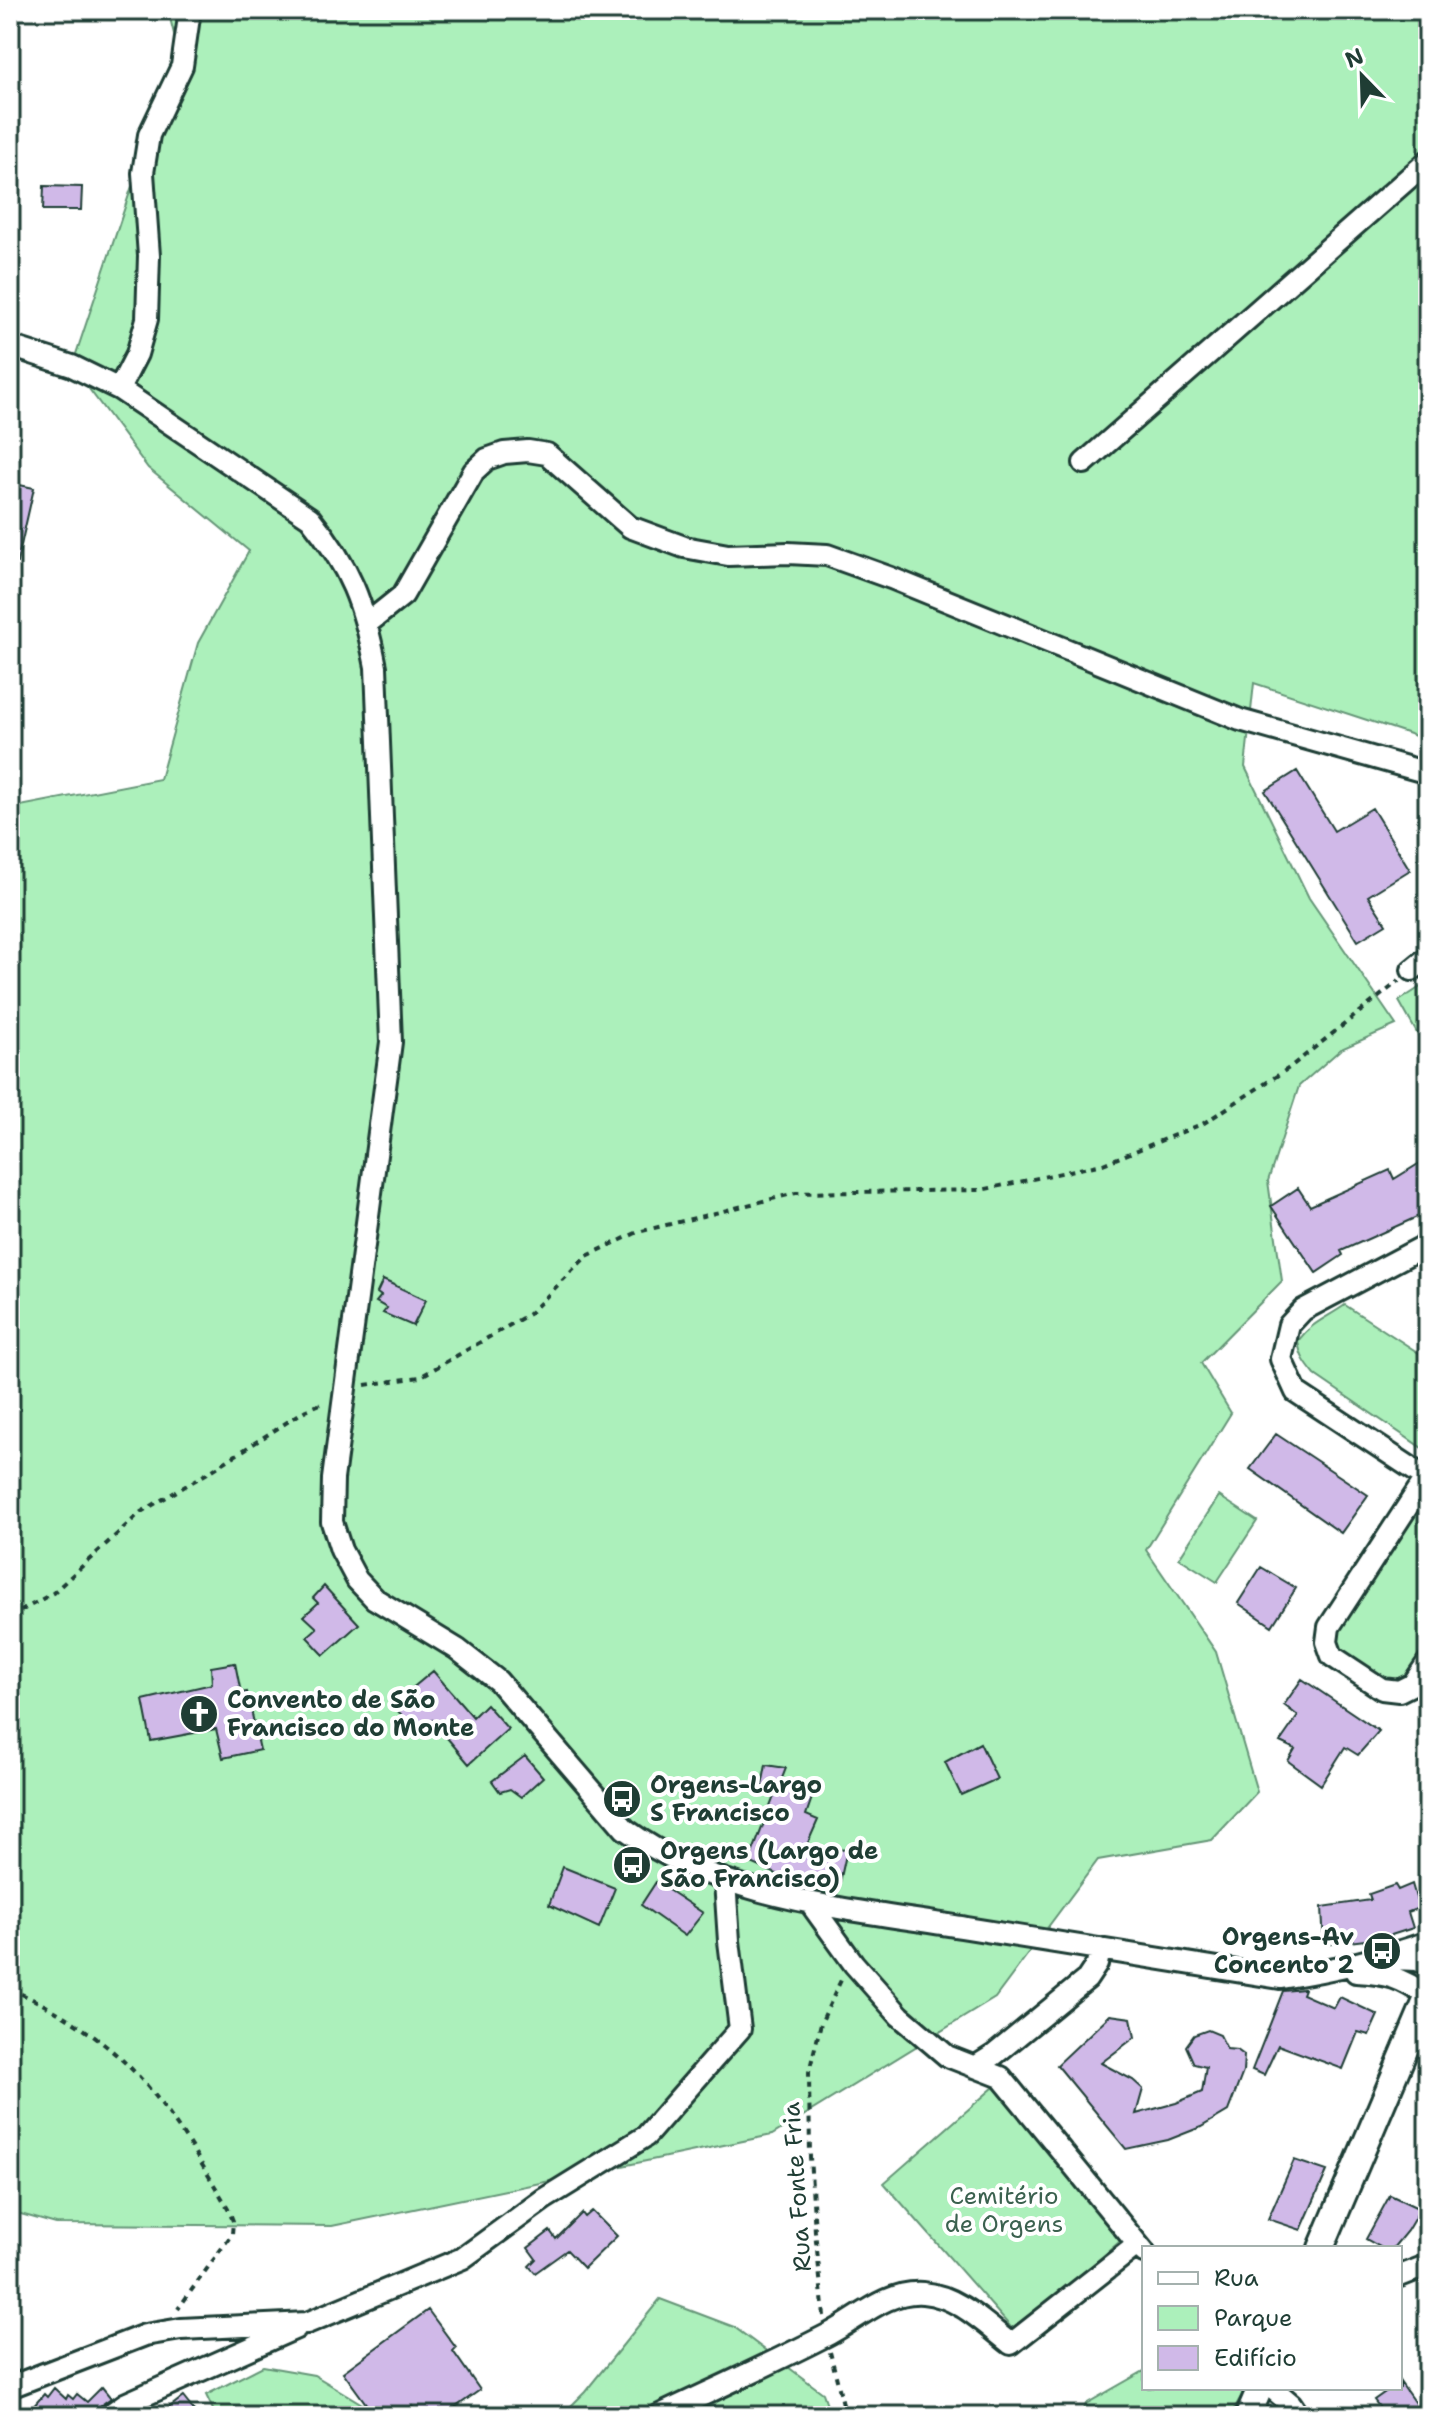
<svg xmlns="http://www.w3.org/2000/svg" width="1438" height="2426" font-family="'Shantell Sans',sans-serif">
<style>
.green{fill:#acf0bb;stroke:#669678;stroke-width:2}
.building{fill:#d0b9e8;stroke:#1f3d34;stroke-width:2}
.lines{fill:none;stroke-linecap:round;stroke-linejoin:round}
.minor-casing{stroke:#1f3d34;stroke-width:26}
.tertiary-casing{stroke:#1f3d34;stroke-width:30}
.path{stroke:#1f3d34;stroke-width:4;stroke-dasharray:6 6;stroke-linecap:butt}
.minor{stroke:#fff;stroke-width:20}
.tertiary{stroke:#fff;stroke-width:24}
.labels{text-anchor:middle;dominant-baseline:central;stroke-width:8;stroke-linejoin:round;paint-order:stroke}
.poi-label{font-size:24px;font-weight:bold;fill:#1f3d34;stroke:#fff;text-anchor:start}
.street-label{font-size:24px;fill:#1f3d34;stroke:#fff}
.park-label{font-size:24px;fill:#3b614f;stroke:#fff}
</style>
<rect width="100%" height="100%" fill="#fff"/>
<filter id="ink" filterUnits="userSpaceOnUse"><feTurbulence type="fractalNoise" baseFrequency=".0125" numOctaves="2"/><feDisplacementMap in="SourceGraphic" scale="16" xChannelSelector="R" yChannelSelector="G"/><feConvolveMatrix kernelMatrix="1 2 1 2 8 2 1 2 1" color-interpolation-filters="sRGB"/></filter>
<g filter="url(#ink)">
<path class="green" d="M168,10H1428V740L1254,683L1245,767L1309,898L1396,1025L1341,1049L1299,1086L1268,1181L1282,1281L1201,1363L1231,1413L1146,1550L1216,1652L1257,1792L1212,1840L1098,1860L995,1998L772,2135L332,2226L56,2224L10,2211V808L160,779L198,643L249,551L148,468L72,366L149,135L182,66Z
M1428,982V1053L1399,1001Z
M1345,1305L1428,1359V1452L1315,1375C1305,1363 1300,1356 1298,1341C1312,1322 1327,1318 1345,1305Z
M1219,1496L1257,1521L1217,1582L1179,1558Z
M1428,1500V1642L1408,1675L1397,1683C1382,1680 1351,1662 1341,1650C1336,1645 1336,1639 1336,1632L1422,1504Z
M994,2087L1125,2237L1015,2332L884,2183Z
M660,2299L734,2327L823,2393L831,2416H561L585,2392Z
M263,2366L314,2375L382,2416H216L206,2395Z
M1144,2371V2388H1246L1230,2416H1085L1083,2412L1086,2404Z"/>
<path class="building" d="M44,186L82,187L81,210H43Z
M10,483L34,488L17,563H10Z
M1297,771L1334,831L1372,808L1410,870L1368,896L1386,924L1358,941L1265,791Z
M1428,1158V1212L1341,1251L1343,1255L1316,1273L1271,1206L1298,1188L1310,1206L1390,1170L1394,1179Z
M383,1280L426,1300L413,1326L383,1313L387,1308L376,1302L381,1296L377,1293Z
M1276,1434L1368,1495L1341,1533L1250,1469Z
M1261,1567L1296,1588L1272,1626L1238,1603Z
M324,1586L359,1624L324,1655L307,1637L317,1628L304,1616L318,1603L313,1598Z
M235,1663L241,1693L247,1692L260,1750L223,1758L216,1729L151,1741L143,1700L212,1684L211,1667Z
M433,1671L473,1717L486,1704L508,1729L469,1764L432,1720L418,1732L392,1705Z
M1302,1679L1379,1731L1358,1755L1345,1747L1321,1785L1288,1761L1295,1749L1280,1742L1298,1716L1284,1705Z
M980,1743L997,1779L961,1795L945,1762Z
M525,1756L543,1777L521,1797L510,1789L500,1792L492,1781Z
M766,1765L786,1768L781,1781L814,1792L806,1815L818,1820L806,1847L847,1850L840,1882L787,1874L786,1878L749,1862L776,1791L762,1786Z
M563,1867L615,1888L599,1928L549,1905Z
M656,1882L703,1913L685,1936L641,1905Z
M1412,1884L1419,1908L1408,1912L1413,1928L1382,1938L1324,1945L1322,1907L1371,1900L1369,1894L1395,1885L1398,1890Z
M1304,1989L1302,1994L1334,2008L1340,1997L1378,2015L1369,2035L1358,2032L1343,2069L1278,2045L1264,2075L1252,2070L1283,1991Z
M1110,2015L1131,2018L1135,2037L1101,2063L1133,2080L1143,2089L1136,2114L1176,2103L1202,2092L1206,2067L1194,2064L1186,2046L1194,2035L1208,2030L1220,2035L1227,2049L1237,2050L1244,2055L1243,2072L1228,2111L1201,2127L1168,2140L1126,2149L1057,2065Z
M1294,2160L1327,2171L1301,2230L1268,2219Z
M1390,2195L1420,2209L1407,2231L1393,2248H1382L1366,2239Z
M592,2211L617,2236L584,2268L567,2250L535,2273L529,2266L536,2259L528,2248L550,2231L556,2239L582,2213L585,2217Z
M428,2310L456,2348L453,2351L480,2390L443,2416H420L412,2406L397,2416H375L343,2372Z
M1400,2382L1424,2416H1386L1374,2400L1391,2388H1400Z
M102,2387L111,2398L100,2406L95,2416H25L44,2394L47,2397L54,2388L66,2399L68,2395L73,2399L77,2394L87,2402Z
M183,2397L198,2416H158Z"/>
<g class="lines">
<g class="minor-casing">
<path id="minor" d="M10,346L72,366L119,389L310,518C350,567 364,604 376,667L391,1042L333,1479L332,1522L341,1550L357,1580L375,1599L457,1649L498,1681L625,1829C722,1900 852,1909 967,1928C1072,1945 1176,1961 1280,1978C1332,1970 1379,1960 1428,1942
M119,389L137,354L147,319L149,256L143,173L149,135L182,66L190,10
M1084,463L1428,161
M368,623L403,595L474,471L487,459L504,453L528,451L547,454L630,527L684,547L728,555L788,553L827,555L891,578L1240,720L1428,773
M1412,970L1428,957
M1428,1244L1303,1310L1289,1325L1281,1359L1296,1392L1428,1479
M1426,1478L1329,1627L1327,1642L1332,1656L1382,1689L1399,1691L1413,1684L1428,1662
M810,1903L854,1964L900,2016L947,2056L1001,2077L1144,2252
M1392,1959L1417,1960L1428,1964
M1356,1972C1390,1974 1400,1978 1428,1996
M975,2067L994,2055L1087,1979L1097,1964L1100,1949
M1400,2276L1428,2265
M10,2387L145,2335L181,2329L307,2323L463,2258L544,2199L646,2136L740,2029L729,1941L725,1881
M1272,2388L1291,2404L1299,2416
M108,2416L125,2404L296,2328
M658,2416C715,2389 773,2363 829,2334C858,2319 888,2290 923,2293C958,2296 984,2323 1011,2344L1137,2245"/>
</g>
<g class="tertiary-casing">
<path id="tertiary" d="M1321,2248L1428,1996
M1248,2416L1260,2388"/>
</g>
<path class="path" d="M365,1385L420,1377L529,1314L587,1256L638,1232L796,1193L981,1190L1103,1164L1204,1123L1289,1068L1399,981
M10,1617L53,1593L141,1512L211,1471L306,1410L323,1403
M10,1989C49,2005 88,2029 120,2058C165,2098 197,2157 228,2208L233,2221L232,2234L178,2309
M824,2316L815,2231L810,2157L809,2072L821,2023L841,1980
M830,2352L846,2416"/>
<use href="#minor" class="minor"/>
<use href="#tertiary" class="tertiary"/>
</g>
</g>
<defs>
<g id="church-disc" transform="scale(2)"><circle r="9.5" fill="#1f3d34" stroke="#fff"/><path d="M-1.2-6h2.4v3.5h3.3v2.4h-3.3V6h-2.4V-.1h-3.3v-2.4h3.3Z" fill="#fff"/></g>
<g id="bus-disc" transform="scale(2)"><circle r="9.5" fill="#1f3d34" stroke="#fff"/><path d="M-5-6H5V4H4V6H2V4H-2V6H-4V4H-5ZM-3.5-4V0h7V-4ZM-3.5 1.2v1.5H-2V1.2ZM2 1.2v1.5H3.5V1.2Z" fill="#fff"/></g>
</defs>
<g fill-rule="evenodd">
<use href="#church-disc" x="199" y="1714"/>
<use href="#bus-disc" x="622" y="1799"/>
<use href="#bus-disc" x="632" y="1865"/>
<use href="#bus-disc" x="1382" y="1951"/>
</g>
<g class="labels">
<g class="poi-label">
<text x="227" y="1700">Convento de São<tspan x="227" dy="28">Francisco do Monte</tspan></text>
<text x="650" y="1785">Orgens-Largo<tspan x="650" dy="28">S Francisco</tspan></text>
<text x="660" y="1851">Orgens (Largo de<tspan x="660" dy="28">São Francisco)</tspan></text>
<text x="1354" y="1937" text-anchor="end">Orgens-Av<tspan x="1354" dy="28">Concento 2</tspan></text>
</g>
<g class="street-label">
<text transform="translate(797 2187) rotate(-94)">Rua Fonte Fria</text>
</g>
<g class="park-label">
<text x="1004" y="2196">Cemitério<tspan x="1004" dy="28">de Orgens</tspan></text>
</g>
</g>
<rect width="1438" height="2426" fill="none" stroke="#fff" stroke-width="40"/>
<rect x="20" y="20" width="1398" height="2386" fill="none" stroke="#1f3d34" stroke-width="3" filter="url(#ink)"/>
<rect x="1142" y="2246" width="260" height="144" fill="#ffffff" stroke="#a5b1ae" stroke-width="2"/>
<rect x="1158" y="2272" width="40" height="12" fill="#ffffff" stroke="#a5b1ae" stroke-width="2"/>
<text x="1214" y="2286" font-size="24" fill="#1f3d34">Rua</text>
<rect x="1158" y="2306" width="40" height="24" fill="#acf0bb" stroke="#a5b1ae" stroke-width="2"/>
<text x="1214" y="2326" font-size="24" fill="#1f3d34">Parque</text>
<rect x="1158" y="2346" width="40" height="24" fill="#d0b9e8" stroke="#a5b1ae" stroke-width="2"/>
<text x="1214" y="2366" font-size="24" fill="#1f3d34">Edifício</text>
<g transform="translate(1362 76) rotate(337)" stroke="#ffffff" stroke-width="6" paint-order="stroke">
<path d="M0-6L14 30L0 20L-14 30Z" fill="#1f3d34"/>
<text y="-12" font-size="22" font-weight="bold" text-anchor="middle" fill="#1f3d34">N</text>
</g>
</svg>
